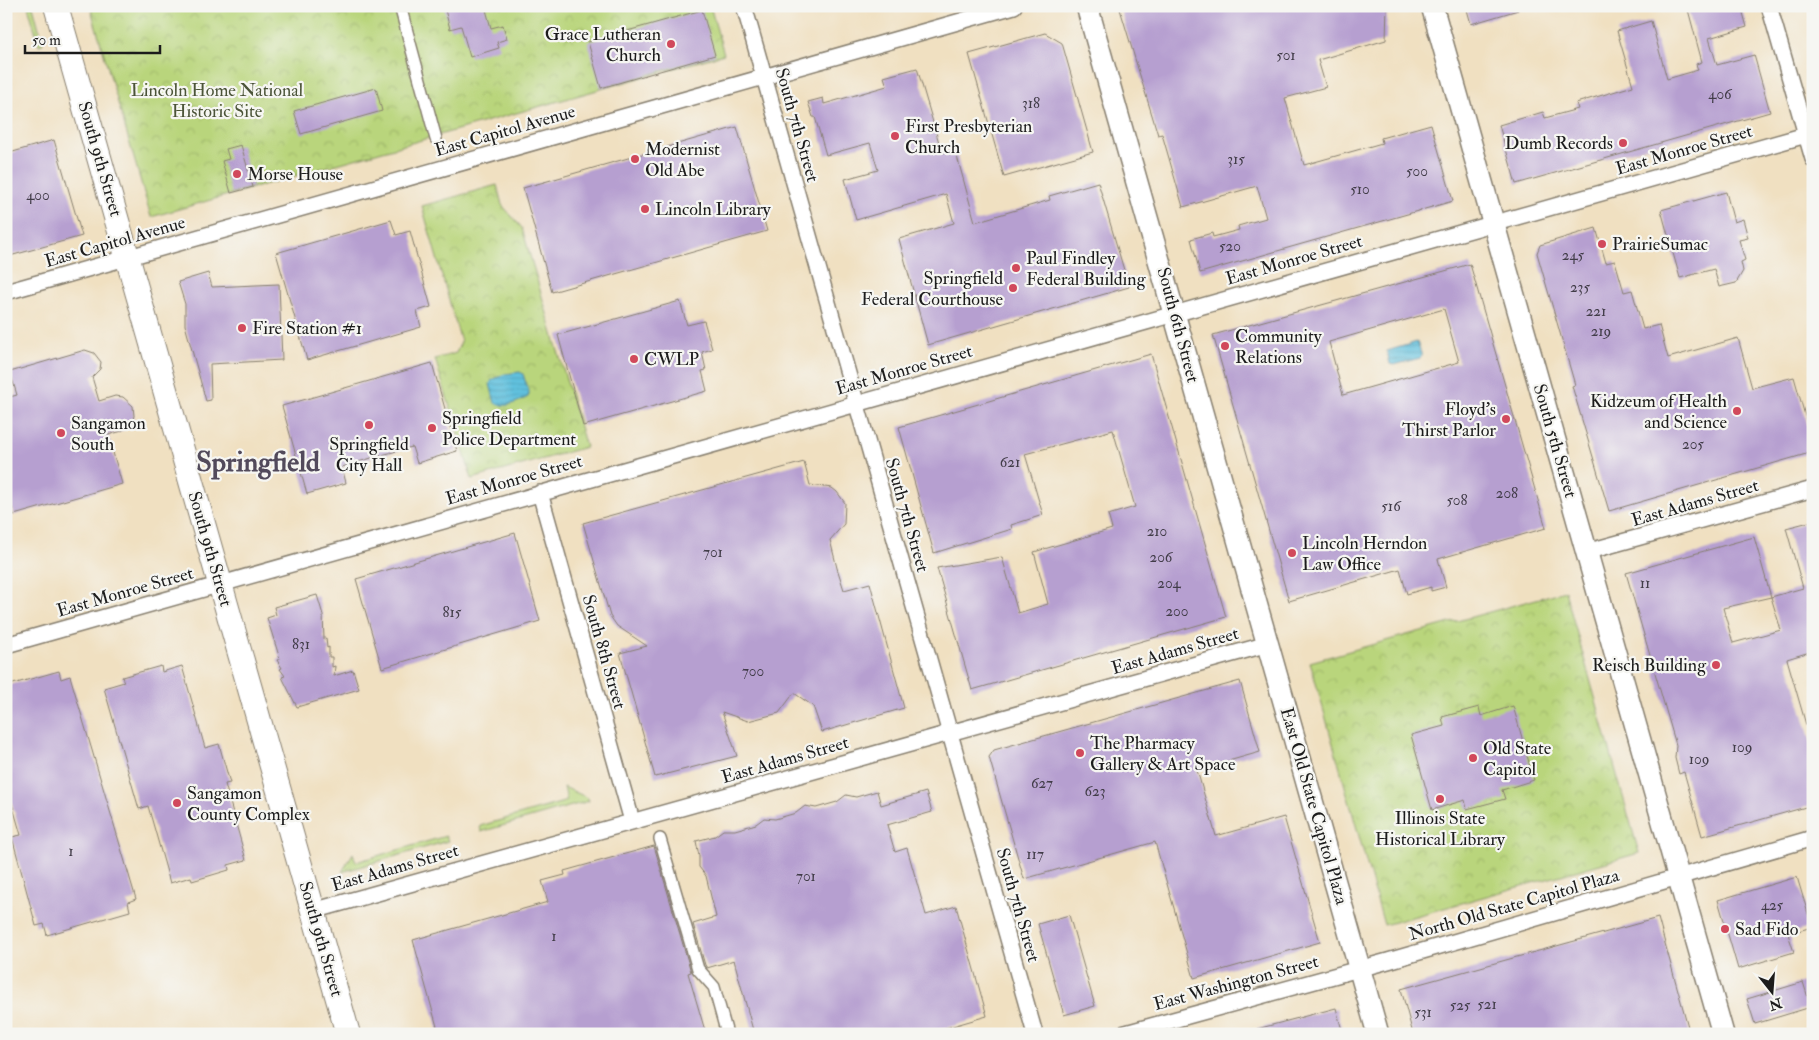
<svg xmlns="http://www.w3.org/2000/svg" width="1819" height="1040" font-family="'IM FELL Double Pica',serif">
<style>
.grass{fill:url(#grass-tufts);stroke:#6a784c}
.park{fill:url(#park-crowns);stroke:#6a784c}
.water{fill:url(#water-rules);stroke:#3e6e7d}
.building{fill:#b69fd0;fill-rule:evenodd}
.lines{fill:none;stroke-linecap:round;stroke-linejoin:round}
.pedestrian-casing{stroke:#867e6e;stroke-width:14}
.minor-casing{stroke:#867e6e;stroke-width:18}
.secondary-casing{stroke:#867e6e;stroke-width:24}
.primary-casing{stroke:#867e6e;stroke-width:26}
.pedestrian{stroke:#fff;stroke-width:11}
.minor{stroke:#fff;stroke-width:15}
.secondary{stroke:#fff;stroke-width:21}
.primary{stroke:#fff;stroke-width:24}
.poi-dot{fill:#d1495b;stroke:#f6f6f2;stroke-width:2}
.labels{text-anchor:middle;dominant-baseline:central;stroke-width:4.5;stroke-linejoin:round;paint-order:stroke}
.number-label{font-size:15px;fill:#423d49}
.poi-label{font-size:18px;fill:#1c1c1c;stroke:#f6f6f2;text-anchor:start}
.park-label{font-size:18px;fill:#4b5438;stroke:#f6f6f2}
.street-label{font-size:18px;fill:#1c1c1c;stroke:#f6f6f2}
.town-label{font-size:28px;font-weight:bold;fill:#524a5b;stroke:#f6f6f2}
</style>
<defs>
<pattern id="grass-tufts" width="24" height="20" patternUnits="userSpaceOnUse" patternTransform="scale(1.25)"><rect width="24" height="20" fill="#b9d57b"/><path d="M3 7l-1-3M5 7V3M7 7l1-3M15 17l-1-3M17 17v-4M19 17l1-3" fill="none" stroke="#9eb66a"/></pattern>
<pattern id="park-crowns" width="20" height="18" patternUnits="userSpaceOnUse" patternTransform="scale(1.25)"><rect width="20" height="18" fill="#b9d57b"/><path d="M2 6a3 3 0 1 1 6 0M12 15a3 3 0 1 1 6 0" fill="none" stroke="#9eb66a"/></pattern>
<pattern id="water-rules" width="6" height="5" patternUnits="userSpaceOnUse" patternTransform="scale(1.25)"><rect width="6" height="5" fill="#60c1de"/><path d="M0 2.5h6" fill="none" stroke="#53a5be"/></pattern>
</defs>
<rect width="100%" height="100%" fill="#f6f6f2"/>
<filter id="ink" filterUnits="userSpaceOnUse"><feTurbulence type="fractalNoise" baseFrequency=".02" numOctaves="2"/><feDisplacementMap in="SourceGraphic" scale="10" xChannelSelector="R" yChannelSelector="G"/><feConvolveMatrix kernelMatrix="1 2 1 2 8 2 1 2 1" color-interpolation-filters="sRGB"/></filter>
<filter id="wash" filterUnits="userSpaceOnUse"><feTurbulence type="fractalNoise" baseFrequency=".0096" numOctaves="4" result="noise"/><feDisplacementMap in="SourceGraphic" scale="20" xChannelSelector="R" yChannelSelector="G"/><feGaussianBlur stdDeviation="1.12" result="paint"/><feColorMatrix in="noise" values="0 0 0 0 0 0 0 0 0 0 0 0 0 0 0 0 0 1.4 0 .05"/><feComposite in="paint" operator="in"/></filter>
<g filter="url(#wash)">
<rect width="100%" height="100%" fill="#f0e0c1"/>
<path class="grass" d="M28,6H33L43,44L39,45Z
M564,787L588,798L589,801L481,832L480,826L567,801Z
M446,836L448,841L342,872L353,853L356,862Z"/>
<path class="park" d="M90,6H710L724,54L151,217Z
M497,185L502,205L522,228L586,447L472,479L435,359L456,353L461,342L422,206Z
M1565,591L1639,853L1384,925L1310,662Z"/>
<path class="water" d="M1417,342L1422,356L1420,358L1394,365L1390,364L1387,351Z
M520,372L523,374L529,393L528,397C518,402 505,409 495,403L490,384L492,380L505,374Z"/>
<g id="blocks">
<path class="building" d="M444,6H485L491,28L503,25L507,39L497,42L499,48L470,57L461,26L450,29Z
M1129,6H1387L1386,40L1318,60L1326,87L1285,98L1304,165L1382,143L1381,138L1431,124L1453,201L1200,273L1191,239L1212,233L1213,237L1239,230L1238,226L1266,218L1257,186L1183,207L1162,134L1158,135L1120,9Z
M1466,6H1517L1518,10L1471,24Z
M1687,6H1741L1747,27L1709,38L1717,65L1754,55L1770,112L1516,184L1499,125L1543,112L1545,118L1578,109L1576,103L1633,86L1617,31L1651,21L1667,79L1698,70L1696,64L1702,62Z
M702,10L715,55L601,88L588,42Z
M1045,33L1062,43L1093,152L1004,177L969,54Z
M917,68L942,153L955,149L975,222L1050,200L1049,196L1098,182L1129,287L928,345L899,239L954,223L946,194L856,220L845,179L878,170L870,143L826,155L815,117H813L808,102L823,98L824,104L887,86L884,77Z
M376,88L382,111L301,134L294,111Z
M737,127L767,231L552,292L523,188Z
M54,140L82,236L6,257V154Z
M241,145L253,187L231,193L222,161L229,159L226,149Z
M1726,192L1734,222L1743,219L1748,238L1739,240L1745,260L1741,262L1743,271L1736,283L1719,287L1714,269L1680,278L1661,210Z
M391,220L396,235L410,231L431,307L417,311L421,327L307,360L276,253Z
M1596,228L1606,263L1615,261L1624,292L1632,290L1643,329L1659,325L1668,358L1738,338L1752,388L1794,377L1813,444V452L1609,511L1572,386L1575,385L1537,253L1540,245Z
M1470,264L1546,528L1438,559L1446,587L1431,591V587L1407,594L1400,569L1289,601L1213,335ZM1444,309L1459,362L1343,395L1329,342Z
M208,273L212,287L279,284L282,360L210,364L211,400L206,401L185,325V304L178,282Z
M680,301L687,325L704,321L712,349L702,352L706,370L702,371L707,391L583,426L558,335Z
M85,350L94,353L101,362L100,369L92,377L99,401L115,396L123,397L133,406L134,416L131,423L122,431L108,435L122,484L14,515L6,487V398L17,395L10,372Z
M1151,354L1226,617L972,690L937,568L1002,557L1018,613L1048,604L1034,552L1112,529L1108,515L1135,507L1113,430L1025,454L1043,515L1011,525L1012,529L934,553L899,427Z
M432,363L457,451L417,463L412,447L378,456L342,467L346,483L307,494L282,406Z
M804,462L810,485L832,488L837,492L845,503L844,524L830,540L837,568L844,590L870,583L904,708L822,732L813,706L794,693L779,713L748,721L722,712L737,756L655,777L620,653L647,646L617,626L610,616L583,523Z
M1813,521V651L1787,659L1813,749V805L1702,836L1684,772L1679,774L1675,758L1676,745L1626,573L1754,537L1771,597L1803,588L1786,528ZM1771,597L1781,630L1733,643L1723,608Z
M515,533L540,621L382,668L356,579Z
M317,595L323,615L324,639L326,638L327,648L329,647V657H332V667L335,666L334,676L353,670L359,689L297,707L282,677L285,676L280,669L282,668L277,660L280,659L267,618L276,615L274,607Z
M161,666L162,672L182,666L205,748L219,744L230,783L225,784L246,860L228,865L229,870L192,881L191,877L170,883L148,806L139,809L104,688L124,682L122,677Z
M59,671L61,679L70,676L136,899L128,902L130,911L47,935L44,924L36,926L12,837L21,835L6,783V686Z
M1240,681L1260,752L1197,770L1216,836L1284,817L1320,942L1194,978L1155,842L1024,879L989,757L994,750Z
M1513,706L1534,780L1502,790L1505,799L1467,809L1465,800L1432,810L1411,735L1444,726L1442,717L1479,707L1481,716Z
M877,791L881,805L926,792L932,812L887,825L895,852L907,848L926,915L956,906L987,1016L925,1034H754L734,960L707,968L705,965L693,924L716,917L706,876L699,867V856L696,841L715,836L723,830H735L756,824L764,818L775,819L796,813L805,806L816,808L837,802L846,795L856,797Z
M654,846L691,972L688,973L706,1034H439L413,940L548,902L542,881L565,875L564,871Z
M1797,877L1812,927L1788,934L1794,952L1738,969L1718,900Z
M1069,915L1095,1006L1064,1015L1038,924Z
M1658,918L1690,1034H1413L1401,989Z
M1803,982L1811,1007L1755,1024L1747,999Z
M1336,1008L1343,1034H1258L1257,1029Z"/>
</g>
</g>
<g filter="url(#ink)">
<use href="#blocks" fill-opacity="0" stroke="#867e6e" stroke-width="1"/>
<g class="lines">
<g class="pedestrian-casing">
<path id="pedestrian" d="M400,6L436,139
M660,839L698,969L714,987L727,1034"/>
</g>
<g class="minor-casing">
<path id="minor" d="M744,6L1035,1034
M1769,6L1813,159
M6,292L1014,6
M540,493L632,821
M1586,552L1813,489
M6,645L1813,133
M313,911L1268,644
M1122,1034L1388,961L1813,838"/>
</g>
<g class="secondary-casing">
<path id="secondary" d="M1087,6L1378,1034
M1432,6L1723,1034"/>
</g>
<g class="primary-casing">
<path id="primary" d="M56,6L348,1034"/>
</g>
<use href="#pedestrian" class="pedestrian"/>
<use href="#minor" class="minor"/>
<use href="#secondary" class="secondary"/>
<use href="#primary" class="primary"/>
</g>
</g>
<g class="poi-dot">
<circle cx="671" cy="44" r="5"/>
<circle cx="895" cy="136" r="5"/>
<circle cx="1623" cy="143" r="5"/>
<circle cx="635" cy="159" r="5"/>
<circle cx="237" cy="174" r="5"/>
<circle cx="645" cy="209" r="5"/>
<circle cx="1602" cy="244" r="5"/>
<circle cx="1016" cy="268" r="5"/>
<circle cx="1013" cy="288" r="5"/>
<circle cx="242" cy="328" r="5"/>
<circle cx="1225" cy="346" r="5"/>
<circle cx="634" cy="359" r="5"/>
<circle cx="1737" cy="411" r="5"/>
<circle cx="1506" cy="419" r="5"/>
<circle cx="369" cy="425" r="5"/>
<circle cx="432" cy="428" r="5"/>
<circle cx="61" cy="433" r="5"/>
<circle cx="1292" cy="553" r="5"/>
<circle cx="1716" cy="665" r="5"/>
<circle cx="1080" cy="753" r="5"/>
<circle cx="1473" cy="758" r="5"/>
<circle cx="1440" cy="799" r="5"/>
<circle cx="177" cy="803" r="5"/>
<circle cx="1725" cy="929" r="5"/>
</g>
<g class="labels">
<g class="number-label">
<text x="1286" y="55">501</text>
<text x="1720" y="94">406</text>
<text x="1031" y="103">318</text>
<text x="1236" y="159">315</text>
<text x="1417" y="171">500</text>
<text x="1360" y="189">510</text>
<text x="38" y="195">400</text>
<text x="1230" y="246">520</text>
<text x="1573" y="255">245</text>
<text x="1580" y="287">235</text>
<text x="1596" y="311">221</text>
<text x="1601" y="331">219</text>
<text x="1693" y="444">205</text>
<text x="1010" y="462">621</text>
<text x="1507" y="493">208</text>
<text x="1457" y="500">508</text>
<text x="1391" y="506">516</text>
<text x="1157" y="531">210</text>
<text x="713" y="552">701</text>
<text x="1161" y="557">206</text>
<text x="1169" y="583">204</text>
<text x="1645" y="583">11</text>
<text x="1177" y="611">200</text>
<text x="452" y="612">815</text>
<text x="301" y="644">831</text>
<text x="753" y="671">700</text>
<text x="1742" y="747">109</text>
<text x="1699" y="759">109</text>
<text x="1042" y="783">627</text>
<text x="1095" y="791">623</text>
<text x="71" y="851">1</text>
<text x="1035" y="854">117</text>
<text x="806" y="876">701</text>
<text x="1772" y="905">425</text>
<text x="554" y="936">1</text>
<text x="1487" y="1004">521</text>
<text x="1460" y="1005">525</text>
<text x="1423" y="1012">531</text>
</g>
<g class="poi-label">
<text x="661" y="34" text-anchor="end">Grace Lutheran<tspan x="661" dy="21">Church</tspan></text>
<text x="905" y="126">First Presbyterian<tspan x="905" dy="21">Church</tspan></text>
<text x="1613" y="143" text-anchor="end">Dumb Records</text>
<text x="645" y="149">Modernist<tspan x="645" dy="21">Old Abe</tspan></text>
<text x="247" y="174">Morse House</text>
<text x="655" y="209">Lincoln Library</text>
<text x="1612" y="244">PrairieSumac</text>
<text x="1026" y="258">Paul Findley<tspan x="1026" dy="21">Federal Building</tspan></text>
<text x="1003" y="278" text-anchor="end">Springfield<tspan x="1003" dy="21">Federal Courthouse</tspan></text>
<text x="252" y="328">Fire Station #1</text>
<text x="1235" y="336">Community<tspan x="1235" dy="21">Relations</tspan></text>
<text x="644" y="359">CWLP</text>
<text x="1727" y="401" text-anchor="end">Kidzeum of Health<tspan x="1727" dy="21">and Science</tspan></text>
<text x="1496" y="409" text-anchor="end">Floyd's<tspan x="1496" dy="21">Thirst Parlor</tspan></text>
<text x="442" y="418">Springfield<tspan x="442" dy="21">Police Department</tspan></text>
<text x="71" y="423">Sangamon<tspan x="71" dy="21">South</tspan></text>
<text x="369" y="444" text-anchor="middle">Springfield<tspan x="369" dy="21">City Hall</tspan></text>
<text x="1302" y="543">Lincoln Herndon<tspan x="1302" dy="21">Law Office</tspan></text>
<text x="1706" y="665" text-anchor="end">Reisch Building</text>
<text x="1090" y="743">The Pharmacy<tspan x="1090" dy="21">Gallery &amp; Art Space</tspan></text>
<text x="1483" y="748">Old State<tspan x="1483" dy="21">Capitol</tspan></text>
<text x="187" y="793">Sangamon<tspan x="187" dy="21">County Complex</tspan></text>
<text x="1440" y="818" text-anchor="middle">Illinois State<tspan x="1440" dy="21">Historical Library</tspan></text>
<text x="1735" y="929">Sad Fido</text>
</g>
<g class="park-label">
<text x="217" y="90">Lincoln Home National<tspan x="217" dy="21">Historic Site</tspan></text>
</g>
<g class="street-label">
<text transform="translate(797 125) rotate(74)">South 7th Street</text>
<text transform="translate(505 131) rotate(-16)">East Capitol Avenue</text>
<text transform="translate(1684 150) rotate(-16)">East Monroe Street</text>
<text transform="translate(100 159) rotate(74)">South 9th Street</text>
<text transform="translate(115 242) rotate(-16)">East Capitol Avenue</text>
<text transform="translate(1294 260) rotate(-16)">East Monroe Street</text>
<text transform="translate(1178 325) rotate(75)">South 6th Street</text>
<text transform="translate(904 370) rotate(-16)">East Monroe Street</text>
<text transform="translate(1555 441) rotate(74)">South 5th Street</text>
<text transform="translate(514 480) rotate(-16)">East Monroe Street</text>
<text transform="translate(1695 503) rotate(-16)">East Adams Street</text>
<text transform="translate(907 515) rotate(74)">South 7th Street</text>
<text transform="translate(210 549) rotate(74)">South 9th Street</text>
<text transform="translate(125 592) rotate(-16)">East Monroe Street</text>
<text transform="translate(1175 651) rotate(-16)">East Adams Street</text>
<text transform="translate(604 652) rotate(74)">South 8th Street</text>
<text transform="translate(785 760) rotate(-16)">East Adams Street</text>
<text transform="translate(1314 806) rotate(74)">East Old State Capitol Plaza</text>
<text transform="translate(395 868) rotate(-16)">East Adams Street</text>
<text transform="translate(1018 905) rotate(74)">South 7th Street</text>
<text transform="translate(1514 905) rotate(-16)">North Old State Capitol Plaza</text>
<text transform="translate(321 939) rotate(74)">South 9th Street</text>
<text transform="translate(1236 983) rotate(-15)">East Washington Street</text>
</g>
<g class="town-label">
<text x="258" y="462">Springfield</text>
</g>
</g>
<rect width="1819" height="1040" fill="none" stroke="#f6f6f2" stroke-width="25"/>
<g transform="translate(1772 992) rotate(163)" stroke="#f6f6f2" stroke-width="4" paint-order="stroke">
<path d="M0-4L9 19L0 12L-9 19Z" fill="#1c1c1c"/>
<text y="-8" font-size="14" font-weight="bold" text-anchor="middle" fill="#1c1c1c">N</text>
</g>
<path d="M25 45v8h135v-8" fill="none" stroke="#1c1c1c" stroke-width="2.5"/>
<text x="32" y="45" font-size="15" fill="#1c1c1c" stroke="#f6f6f2" stroke-width="4" paint-order="stroke">50 m</text>
</svg>
